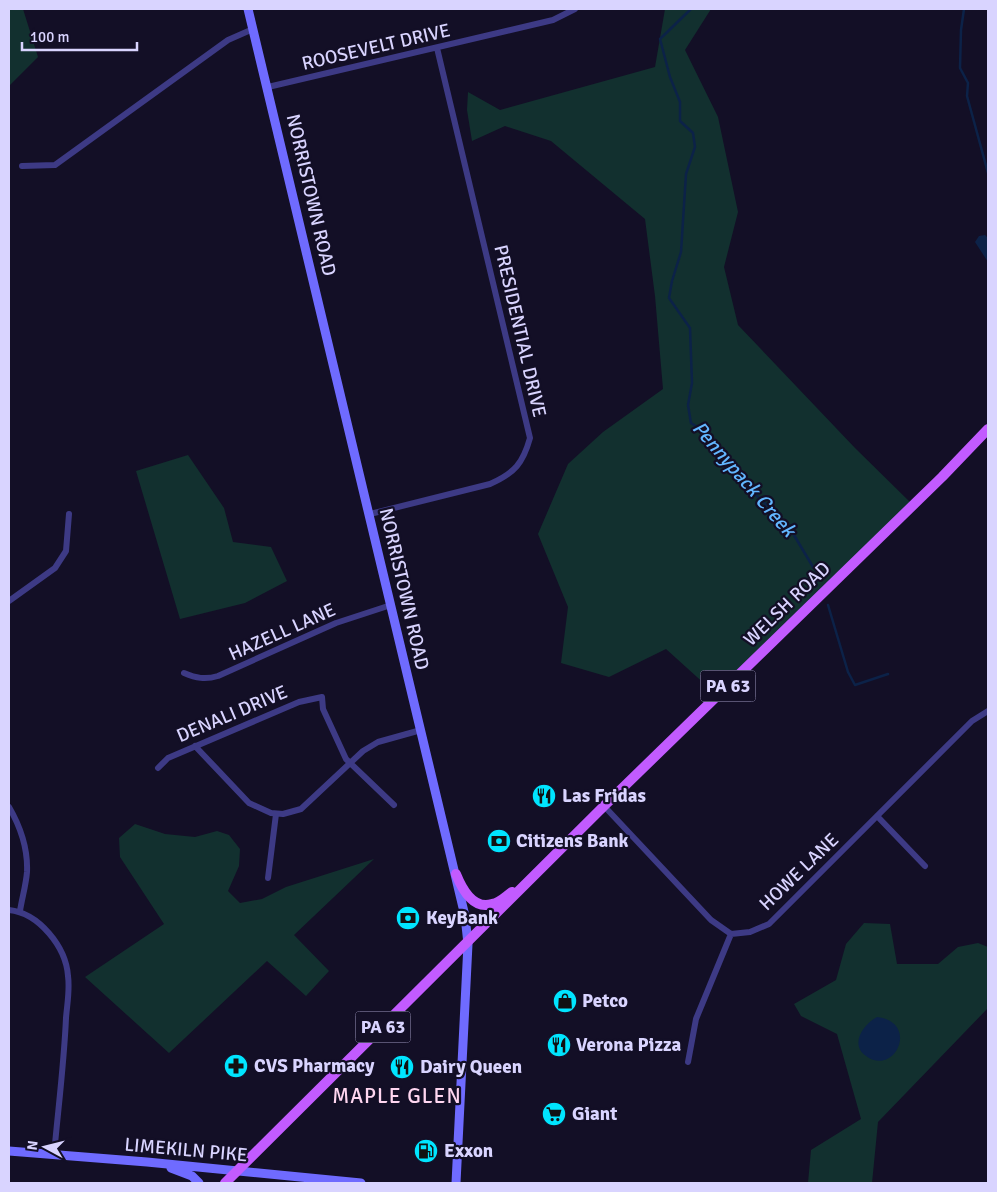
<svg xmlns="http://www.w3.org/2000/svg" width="997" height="1192" font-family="Signika,sans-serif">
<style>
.green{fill:#12302f}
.water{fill:#0c2248}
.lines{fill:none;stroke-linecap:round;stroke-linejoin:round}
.stream{stroke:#0c2248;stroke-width:2.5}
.minor{stroke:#3d3a85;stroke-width:6}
.secondary{stroke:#6f6bff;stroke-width:9}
.primary{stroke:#c25bff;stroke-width:10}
.labels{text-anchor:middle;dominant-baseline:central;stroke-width:4.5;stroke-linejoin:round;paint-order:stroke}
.shield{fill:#130f26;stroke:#9e99be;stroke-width:1}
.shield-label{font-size:18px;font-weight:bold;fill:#d9d4ff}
.street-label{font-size:19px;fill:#d9d4ff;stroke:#130f26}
.poi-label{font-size:19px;font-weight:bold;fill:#d9d4ff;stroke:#130f26;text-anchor:start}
.water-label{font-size:20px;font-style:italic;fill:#62b6ff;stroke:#130f26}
.quarter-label{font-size:21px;letter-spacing:1px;fill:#ffd6f0;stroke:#130f26}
</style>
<rect width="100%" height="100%" fill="#130f26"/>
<path class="green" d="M9,9H23L38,57L9,86Z
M665,9H711L685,50L718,117L738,212L724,267L738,325L855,448L913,505L718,696L666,649L609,677L561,663L568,607L538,534L568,464L603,432L663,389L655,296L645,219L551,141L505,126L472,141L467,110L468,92L500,110L655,67Z
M188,455L224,508L233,542L271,547L287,581L245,603L180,619L136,471Z
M135,824L165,834L195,837L217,831L229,835L240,849L239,866L228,891L240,903L262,899L286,887L374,859L294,935L329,971L306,996L267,961L169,1053L85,977L164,924L120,857L119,838Z
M864,923L890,924L897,964H938L958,947L978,943L988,947V1008L878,1122L872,1183H808L811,1150L861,1119L837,1034L801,1016L794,1004L836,980L846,944Z"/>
<path class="water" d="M985,235L988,238V262L975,242L979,236Z
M877,1017C920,1022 895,1077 866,1056C849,1044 864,1024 877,1017Z"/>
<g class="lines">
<path class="stream" d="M691,9L660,39L670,77L680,102V121L693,133L695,147L686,174L681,252L672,281L669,298L690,328L692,383L688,405L691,423L705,432L743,483L788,525L813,567L820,573L815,585
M964,9L961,30L960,68L968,83L967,96L988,173
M828,605L848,672L855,685L888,674"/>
<path class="minor" d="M268,87L553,20L575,9
M22,166L55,165L228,40L253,29
M370,514L490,484C515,473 523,463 530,438L437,48
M9,601L55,568L66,551L69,514
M184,673C196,678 205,680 218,676L336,623L391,605
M195,746L249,803L271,813L283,814L301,809L363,751L378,742L421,730
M158,768L168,758L299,702L322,697L323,709L346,759L394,805
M604,806L711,920L731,934L750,932L769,924L972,721L988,711
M9,807C20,826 28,849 27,872C26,885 22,898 20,911
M877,816L925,866
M268,878L276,814
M9,910C39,913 66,947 68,976C70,990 67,1005 66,1018C64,1064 58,1110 54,1155
M688,1062L696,1019L731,934"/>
<path class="secondary" d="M248,9L465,916L468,944L456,1183
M9,1151L147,1162L361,1183
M171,1168L192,1176L199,1183"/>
<path class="primary" d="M456,874C462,889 473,910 492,904C500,903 506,896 512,892
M225,1183L604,806L942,477L988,429"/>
</g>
<defs>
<g id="restaurant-disc" transform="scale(1.25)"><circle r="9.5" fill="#00e5ff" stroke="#130f26"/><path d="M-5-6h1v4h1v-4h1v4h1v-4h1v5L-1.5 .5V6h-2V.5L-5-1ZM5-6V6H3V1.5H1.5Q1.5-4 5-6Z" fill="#111"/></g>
<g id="bank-disc" transform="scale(1.25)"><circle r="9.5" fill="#00e5ff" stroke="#130f26"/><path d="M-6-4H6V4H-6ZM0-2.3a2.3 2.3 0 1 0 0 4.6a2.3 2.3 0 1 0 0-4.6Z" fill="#111"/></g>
<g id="shop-disc" transform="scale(1.25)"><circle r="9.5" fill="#00e5ff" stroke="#130f26"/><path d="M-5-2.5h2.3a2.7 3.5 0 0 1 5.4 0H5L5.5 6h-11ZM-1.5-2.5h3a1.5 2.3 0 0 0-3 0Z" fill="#111"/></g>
<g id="pharmacy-disc" transform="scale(1.25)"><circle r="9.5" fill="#00e5ff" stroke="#130f26"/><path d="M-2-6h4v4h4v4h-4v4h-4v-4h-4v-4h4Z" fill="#111"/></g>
<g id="supermarket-disc" transform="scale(1.25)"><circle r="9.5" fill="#00e5ff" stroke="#130f26"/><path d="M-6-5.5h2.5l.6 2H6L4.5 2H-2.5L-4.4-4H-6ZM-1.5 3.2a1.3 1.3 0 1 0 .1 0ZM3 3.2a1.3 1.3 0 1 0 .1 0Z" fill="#111"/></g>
<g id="fuel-disc" transform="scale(1.25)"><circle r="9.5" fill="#00e5ff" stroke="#130f26"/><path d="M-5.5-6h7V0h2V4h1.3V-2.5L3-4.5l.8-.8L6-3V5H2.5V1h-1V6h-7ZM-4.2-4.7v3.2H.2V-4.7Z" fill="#111"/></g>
</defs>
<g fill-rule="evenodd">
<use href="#restaurant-disc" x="544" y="796"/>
<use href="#bank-disc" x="499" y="841"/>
<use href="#bank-disc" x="408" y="918"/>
<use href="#shop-disc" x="565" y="1001"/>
<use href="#restaurant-disc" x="559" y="1045"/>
<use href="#pharmacy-disc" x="236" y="1066"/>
<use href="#restaurant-disc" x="402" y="1067"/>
<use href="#supermarket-disc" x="554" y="1114"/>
<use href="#fuel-disc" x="426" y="1151"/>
</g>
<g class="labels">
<g class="shield">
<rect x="700.5" y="670.5" width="55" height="31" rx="4"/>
<rect x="355.5" y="1011.5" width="55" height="31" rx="4"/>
</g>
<g class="shield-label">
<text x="728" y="686">PA 63</text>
<text x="383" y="1027">PA 63</text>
</g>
<g class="street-label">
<text transform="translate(376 47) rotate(-13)">ROOSEVELT DRIVE</text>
<text transform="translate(311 195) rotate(77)">NORRISTOWN ROAD</text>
<text transform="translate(520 331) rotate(77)">PRESIDENTIAL DRIVE</text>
<text transform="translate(404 589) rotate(77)">NORRISTOWN ROAD</text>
<text transform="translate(787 604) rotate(-44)">WELSH ROAD</text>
<text transform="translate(282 632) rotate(-24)">HAZELL LANE</text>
<text transform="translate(232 714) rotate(-23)">DENALI DRIVE</text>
<text transform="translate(799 872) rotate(-44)">HOWE LANE</text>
<text transform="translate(186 1150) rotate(5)">LIMEKILN PIKE</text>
</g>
<g class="poi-label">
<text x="562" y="796">Las Fridas</text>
<text x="516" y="841">Citizens Bank</text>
<text x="426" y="918">KeyBank</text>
<text x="582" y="1001">Petco</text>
<text x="576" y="1045">Verona Pizza</text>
<text x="254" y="1066">CVS Pharmacy</text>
<text x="420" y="1067">Dairy Queen</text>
<text x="572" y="1114">Giant</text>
<text x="444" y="1151">Exxon</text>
</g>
<g class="water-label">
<text transform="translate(744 479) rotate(49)">Pennypack Creek</text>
</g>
<g class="quarter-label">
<text x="397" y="1096">MAPLE GLEN</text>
</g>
</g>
<rect width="997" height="1192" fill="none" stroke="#d9d4ff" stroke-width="20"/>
<g transform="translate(45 1147) rotate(277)" stroke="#130f26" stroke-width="4" paint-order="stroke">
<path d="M0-4L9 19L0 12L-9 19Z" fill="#d9d4ff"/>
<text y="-8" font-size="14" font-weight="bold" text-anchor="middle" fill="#d9d4ff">N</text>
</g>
<path d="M22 42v8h115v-8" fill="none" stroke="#d9d4ff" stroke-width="2.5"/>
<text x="30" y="42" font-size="15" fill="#d9d4ff" stroke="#130f26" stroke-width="4" paint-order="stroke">100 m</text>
</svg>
